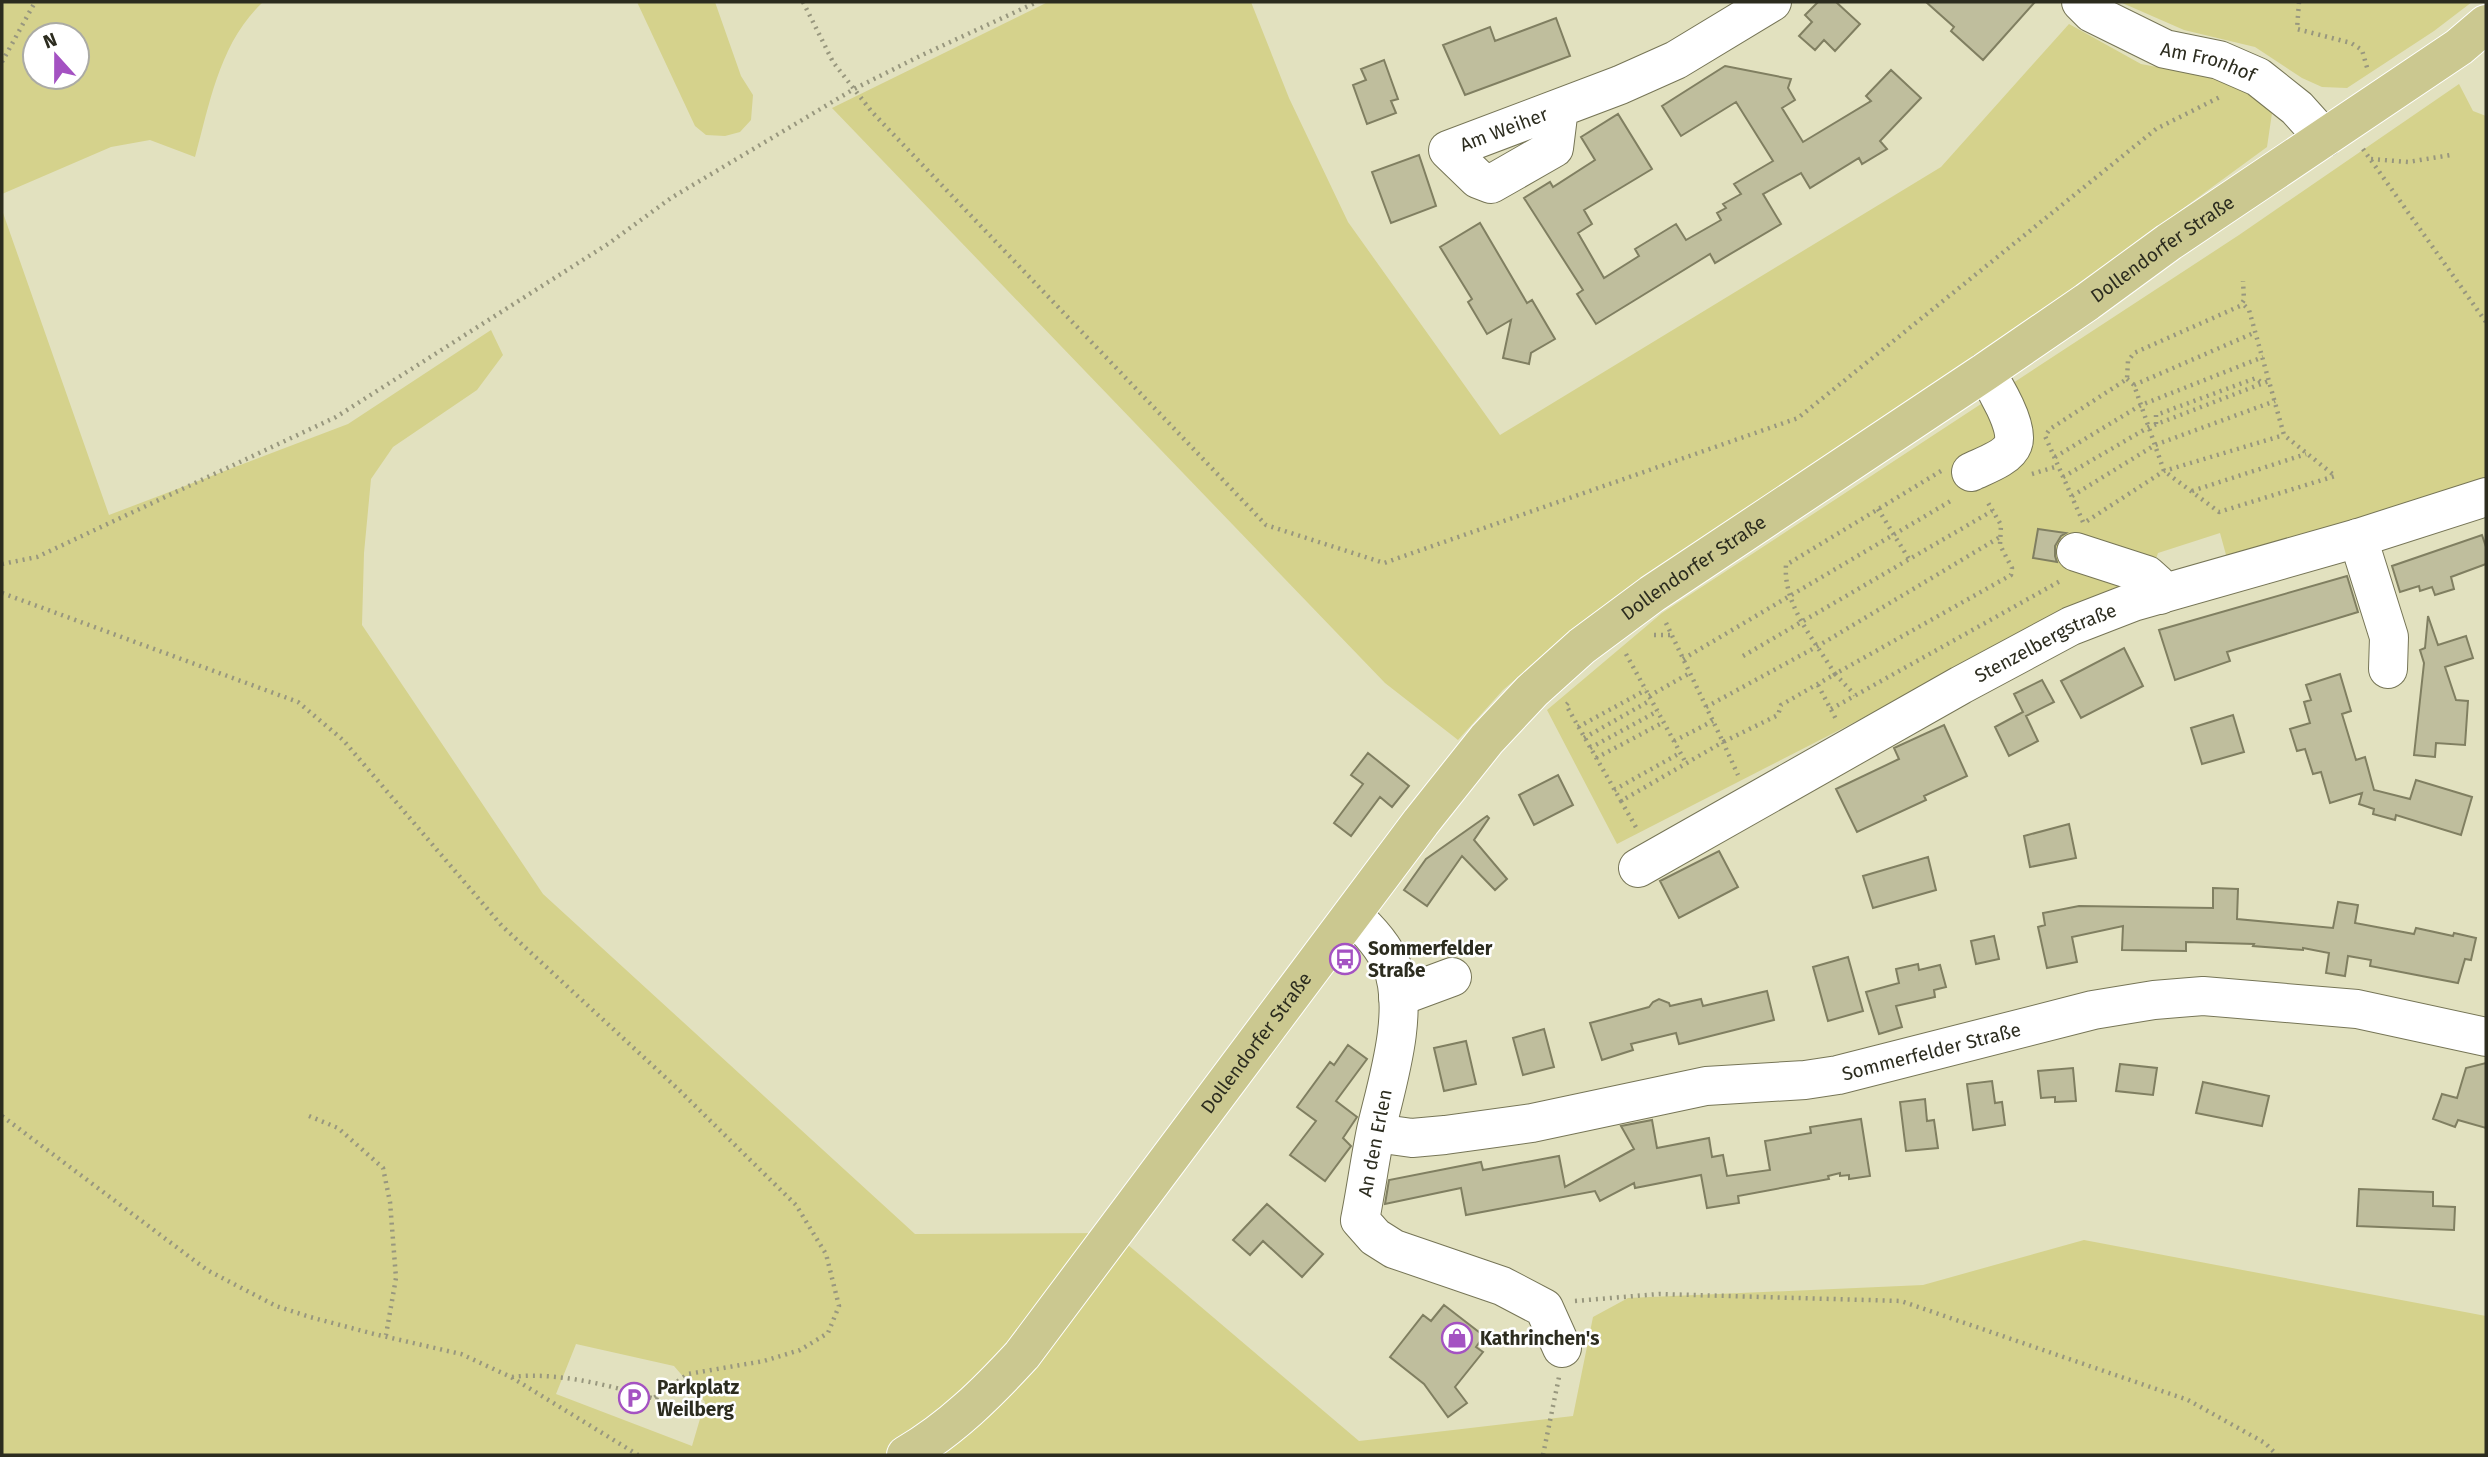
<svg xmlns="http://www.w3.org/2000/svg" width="2488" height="1457" font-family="'Fira Sans',sans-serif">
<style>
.green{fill:#d5d28c;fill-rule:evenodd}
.building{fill:#bfbe9d;stroke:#807f61;stroke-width:2}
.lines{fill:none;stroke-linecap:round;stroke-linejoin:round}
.minor-casing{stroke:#767556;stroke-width:40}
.major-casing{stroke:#fff;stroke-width:40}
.path{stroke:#98977e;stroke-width:4.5;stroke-dasharray:2 5;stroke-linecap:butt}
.minor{stroke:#fff;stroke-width:38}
.major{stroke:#cbc890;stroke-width:38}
.labels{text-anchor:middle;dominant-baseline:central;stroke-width:5;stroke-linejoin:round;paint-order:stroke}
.street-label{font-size:19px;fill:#2c2c1f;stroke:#fff}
.poi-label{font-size:19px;font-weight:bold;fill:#2c2c1f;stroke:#fff;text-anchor:start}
</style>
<rect width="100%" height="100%" fill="#e2e1bf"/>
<path class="green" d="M2,2H263C220,42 210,102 195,157L150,140L111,147L2,194ZM77,35V77H35V35Z
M637,2H715L741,76L753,95L751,120L740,132L725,136L706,135L695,126Z
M1048,2H1251L1289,98L1348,222L1500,435L1941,167L2069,24L2141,64L2221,79L2252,93L2272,113L2267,147L2062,297L1672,558L1588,617L1503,690L1458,740L1385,683L832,108Z
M2120,2H2472L2434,31L2347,88L2322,87L2302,78L2255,47L2184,30Z
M2459,84L2473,111L2486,116V480L2228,562L2220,533L2158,553L2147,584L2095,599L1617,844L1547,710L1662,613L2239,235Z
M2,210L109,515L348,424L491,330L503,355L477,390L393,447L371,479L364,553L362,625L543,894L915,1234L1114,1233L1359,1441L1573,1416L1593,1317L1628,1298L1923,1285L2084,1240L2486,1316V1455H2ZM576,1344L674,1366L705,1402L692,1446L556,1394Z"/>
<path class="building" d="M1818,2H1836L1860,24L1835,51L1824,40L1815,50L1799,36L1812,22L1805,15Z
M1926,2H2035L1983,60L1951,31L1954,27Z
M1556,18L1570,56L1465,95L1443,45L1490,27L1495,41Z
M1384,60L1398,99L1391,101L1396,113L1367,124L1353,85L1366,80L1361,69Z
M1725,66L1791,79L1788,88L1795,100L1782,108L1803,142L1871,101L1866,96L1891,70L1921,98L1880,141L1887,149L1862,164L1859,158L1810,188L1801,173L1763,194L1781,224L1715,263L1710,254L1596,324L1577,294L1583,290L1524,198L1550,182L1553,187L1595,160L1581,137L1618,114L1652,169L1584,210L1592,224L1578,233L1604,278L1639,256L1635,249L1676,224L1686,240L1721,220L1717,213L1726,208L1723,204L1741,194L1734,184L1773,161L1736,102L1681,136L1662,106Z
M1419,155L1436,206L1391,223L1372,172Z
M1480,223L1527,303L1532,300L1555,339L1531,353L1529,364L1503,358L1511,320L1487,334L1468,302L1472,299L1440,247Z
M2038,529L2066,533L2061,536L2055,546V556L2057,562L2033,558Z
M2482,535L2486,547V564L2451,577L2454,589L2435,595L2432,587L2420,591L2419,586L2400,592L2392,566Z
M2347,576L2358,612L2227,652L2230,661L2175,680L2159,630Z
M2428,616L2438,645L2466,636L2473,658L2445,667L2456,700L2468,701L2465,745L2436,743L2435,757L2414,755L2424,663L2420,650L2425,648Z
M2124,648L2143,686L2081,718L2061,681Z
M2340,674L2351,711L2342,714L2356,760L2365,757L2374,790L2410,799L2416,780L2472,797L2461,835L2396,815L2395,820L2373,814L2374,809L2359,804L2362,793L2330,803L2321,772L2313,774L2305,749L2297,751L2290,729L2310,723L2304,702L2311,700L2306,685Z
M2042,680L2054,702L2026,716L2038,741L2009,756L1995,727L2023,712L2014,694Z
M2233,715L2244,752L2202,764L2191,728Z
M1944,725L1967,776L1924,796L1926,800L1857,832L1836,789L1899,759L1894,748Z
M1368,753L1409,786L1392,807L1380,797L1351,836L1334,823L1363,784L1351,775Z
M1558,775L1573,805L1534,825L1519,795Z
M1487,816L1489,818L1474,840L1507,879L1495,890L1462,856L1427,906L1404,890L1426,859Z
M2069,824L2076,858L2030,867L2024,836Z
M1719,851L1738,887L1679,918L1660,881Z
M1928,857L1936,890L1873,908L1863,876Z
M2213,888L2238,889L2237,919L2333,928L2338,902L2358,905L2355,923L2414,934L2416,928L2453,936L2454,933L2476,938L2471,960L2465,959L2458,983L2370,966L2371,960L2348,956L2345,976L2326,973L2329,953L2303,948V950L2253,946L2254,944L2186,942V951L2122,950L2123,926L2072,937L2077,962L2047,968L2038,927L2045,925L2043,913L2079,906L2213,908Z
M1994,936L1999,959L1976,964L1971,941Z
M1848,957L1863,1011L1828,1021L1813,967Z
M1918,964L1919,970L1940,965L1946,987L1934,990L1935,997L1896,1006L1902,1027L1879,1034L1866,992L1899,983L1896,969Z
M1767,991L1774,1020L1679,1044L1676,1033L1631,1044L1633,1050L1602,1060L1590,1023L1649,1007L1653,1002L1659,999L1669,1003L1670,1006L1701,999L1703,1006Z
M1544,1029L1554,1067L1523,1075L1513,1038Z
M1466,1041L1476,1084L1444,1091L1434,1048Z
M1348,1045L1367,1059L1336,1101L1357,1117L1343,1138L1351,1146L1325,1181L1290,1155L1316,1121L1297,1107L1330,1062L1334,1065Z
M2486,1063V1128L2458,1120L2455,1127L2433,1119L2442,1094L2457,1098L2466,1068Z
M2120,1064L2157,1068L2153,1095L2116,1091Z
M2073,1068L2076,1101L2055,1102V1097L2041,1098L2038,1071Z
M1992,1081L1995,1103L2002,1102L2005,1125L1973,1130L1967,1084Z
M2203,1082L2269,1096L2262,1126L2196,1113Z
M1925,1099L1927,1121L1934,1120L1938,1148L1906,1151L1900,1102Z
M1861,1119L1870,1176L1849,1179V1175L1840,1176V1173L1828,1176L1829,1179L1738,1196L1739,1203L1707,1208L1701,1175L1635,1188L1634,1183L1600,1201L1595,1191L1466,1215L1461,1188L1385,1204L1389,1180L1481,1162L1483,1170L1559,1156L1565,1187L1634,1149L1621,1126L1652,1120L1657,1148L1709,1138L1712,1157L1723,1155L1727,1176L1770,1170L1765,1141L1811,1133L1810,1127Z
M2359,1189L2433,1192V1206L2455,1207L2454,1230L2357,1226Z
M1267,1204L1323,1254L1302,1277L1263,1241L1250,1255L1233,1240Z
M1444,1305L1484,1336L1476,1347L1483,1352L1455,1387L1467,1403L1448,1417L1424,1384L1390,1357L1423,1315L1431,1321Z"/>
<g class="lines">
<g class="minor-casing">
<g id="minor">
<path id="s1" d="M2081,2L2092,13L2165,49L2219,60L2258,77L2297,108L2324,138"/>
<path id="s2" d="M1559,108L1554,148L1491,184L1478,179L1448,150L1620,85L1676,60L1772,2"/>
<path d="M1971,472C1983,466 2008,458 2013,444C2020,428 1994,385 1985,372"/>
<path d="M2358,538L2389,637L2388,669"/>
<path d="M2076,552L2147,575L2157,584L2160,595"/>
<path id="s3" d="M1638,868L1961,685L2071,626L2133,602L2358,538L2486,497"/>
<path d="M1352,915C1367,928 1384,947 1392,966C1410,1012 1387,1083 1376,1130C1370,1159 1366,1190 1360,1220L1375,1237L1394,1249L1502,1286L1544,1308L1562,1348"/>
<path d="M1398,997L1452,977"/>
<path id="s4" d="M1376,1133L1412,1138L1445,1135L1532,1123L1706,1086L1805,1080L1838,1075L2093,1010L2154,1000L2203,996L2357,1009L2486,1037"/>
</g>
</g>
<g class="major-casing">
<g id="major">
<path id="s5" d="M906,1455C951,1429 987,1393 1022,1355L1421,822L1487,739L1532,691L1582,646L1652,594L1985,372L2087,302L2169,242L2459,47L2486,24"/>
</g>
</g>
<path class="path" d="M803,2L833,62L872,112L1266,525L1384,563L1798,418L2156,129L2222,96
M2299,2L2297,29L2351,43L2362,50L2368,71
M2,62L35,2
M2363,149L2486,322
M2371,159L2408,162L2451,155
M2127,379L2134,385L2164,471L2219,512L2335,476L2284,435L2249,310L2242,303
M2134,385L2256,332
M2156,424V415L2256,378L2262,383
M2055,457L2141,405L2263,357
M1941,471L1786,565C1783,605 1815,641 1835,674L2011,575L2012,568L2000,545L2001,525L1987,501
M2032,474L2058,466
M2063,477L2149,427L2269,381
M2192,491L2306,454
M2072,496L2155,445L2275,401
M1878,509L1909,559
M2087,521L2164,471L2284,435
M2083,522L2045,436L2050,429L2127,379L2128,361L2134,353L2240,306L2244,300L2243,281
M2,564L37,557L336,417L608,244L671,198L854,89L920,56L1037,2
M2,593L298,702L343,740L502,926L679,1090L796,1205L826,1254L839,1306L828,1333L800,1350L764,1361L688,1374L654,1398
M1666,623L1723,742L1778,715L1781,705L1835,674L1855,695
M1654,635H1672
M1626,654L1686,763
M1743,656L1992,511
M1683,659L1954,499
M1818,685L1837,721
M1649,696L1690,673
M1568,703L1566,705L1621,801L1723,742L1738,775
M1706,707L1818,646L2000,537
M1831,709L2062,580
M1578,727L1646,690
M1584,738L1651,700
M1674,741L1713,721
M1590,748L1658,711
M1596,758L1664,722
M1614,790L1680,753
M1621,801L1637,829L1638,828
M2,1116L207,1270L276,1306L310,1317L374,1334L461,1354L511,1377L638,1455
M309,1116L338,1128L383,1168L390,1202L396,1278L386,1335
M1575,1301L1659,1294L1901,1301L2188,1400L2265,1443L2277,1455
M512,1377C565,1370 640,1393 691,1411
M1543,1455L1559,1377"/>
<use href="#minor" class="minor"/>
<use href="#major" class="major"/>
</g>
<defs>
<g id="bus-ring" transform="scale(1.575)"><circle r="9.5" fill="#fff" stroke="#a452c2" stroke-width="1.5"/><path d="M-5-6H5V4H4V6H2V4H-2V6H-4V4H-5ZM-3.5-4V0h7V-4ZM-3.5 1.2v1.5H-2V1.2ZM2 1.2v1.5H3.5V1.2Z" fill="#a452c2"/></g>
<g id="shop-ring" transform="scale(1.575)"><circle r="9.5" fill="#fff" stroke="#a452c2" stroke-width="1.5"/><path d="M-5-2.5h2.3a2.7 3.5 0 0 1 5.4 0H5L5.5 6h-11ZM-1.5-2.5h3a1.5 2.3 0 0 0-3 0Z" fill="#a452c2"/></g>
<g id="parking-ring" transform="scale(1.575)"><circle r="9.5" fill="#fff" stroke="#a452c2" stroke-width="1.5"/><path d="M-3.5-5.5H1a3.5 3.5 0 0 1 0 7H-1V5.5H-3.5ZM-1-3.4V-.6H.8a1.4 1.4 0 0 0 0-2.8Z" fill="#a452c2"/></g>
</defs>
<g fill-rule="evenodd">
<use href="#bus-ring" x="1345" y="959"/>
<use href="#shop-ring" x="1457" y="1338"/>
<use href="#parking-ring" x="634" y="1398"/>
</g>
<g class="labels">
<g class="street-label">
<text stroke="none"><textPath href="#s1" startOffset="142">Am Fronhof</textPath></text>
<text stroke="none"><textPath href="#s2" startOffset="228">Am Weiher</textPath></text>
<text stroke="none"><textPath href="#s5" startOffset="1762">Dollendorfer Straße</textPath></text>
<text stroke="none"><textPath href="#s5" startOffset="1195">Dollendorfer Straße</textPath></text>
<text stroke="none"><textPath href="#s3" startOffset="466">Stenzelbergstraße</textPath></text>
<text stroke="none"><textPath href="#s5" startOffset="544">Dollendorfer Straße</textPath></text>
<text stroke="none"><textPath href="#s4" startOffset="564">Sommerfelder Straße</textPath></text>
<text transform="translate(1375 1143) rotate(-79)">An den Erlen</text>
</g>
<g class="poi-label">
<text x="1368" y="948">Sommerfelder<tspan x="1368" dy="22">Straße</tspan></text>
<text x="1480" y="1338">Kathrinchen's</text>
<text x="657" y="1387">Parkplatz<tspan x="657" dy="22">Weilberg</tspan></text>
</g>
</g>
<rect width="2488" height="1457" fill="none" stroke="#2c2c1f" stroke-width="7"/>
<g transform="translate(56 56) rotate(339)"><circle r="33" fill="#ffffff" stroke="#ababa5" stroke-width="2"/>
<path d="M0-5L12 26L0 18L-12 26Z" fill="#a452c2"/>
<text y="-10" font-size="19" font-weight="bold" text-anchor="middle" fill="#2c2c1f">N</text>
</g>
</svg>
